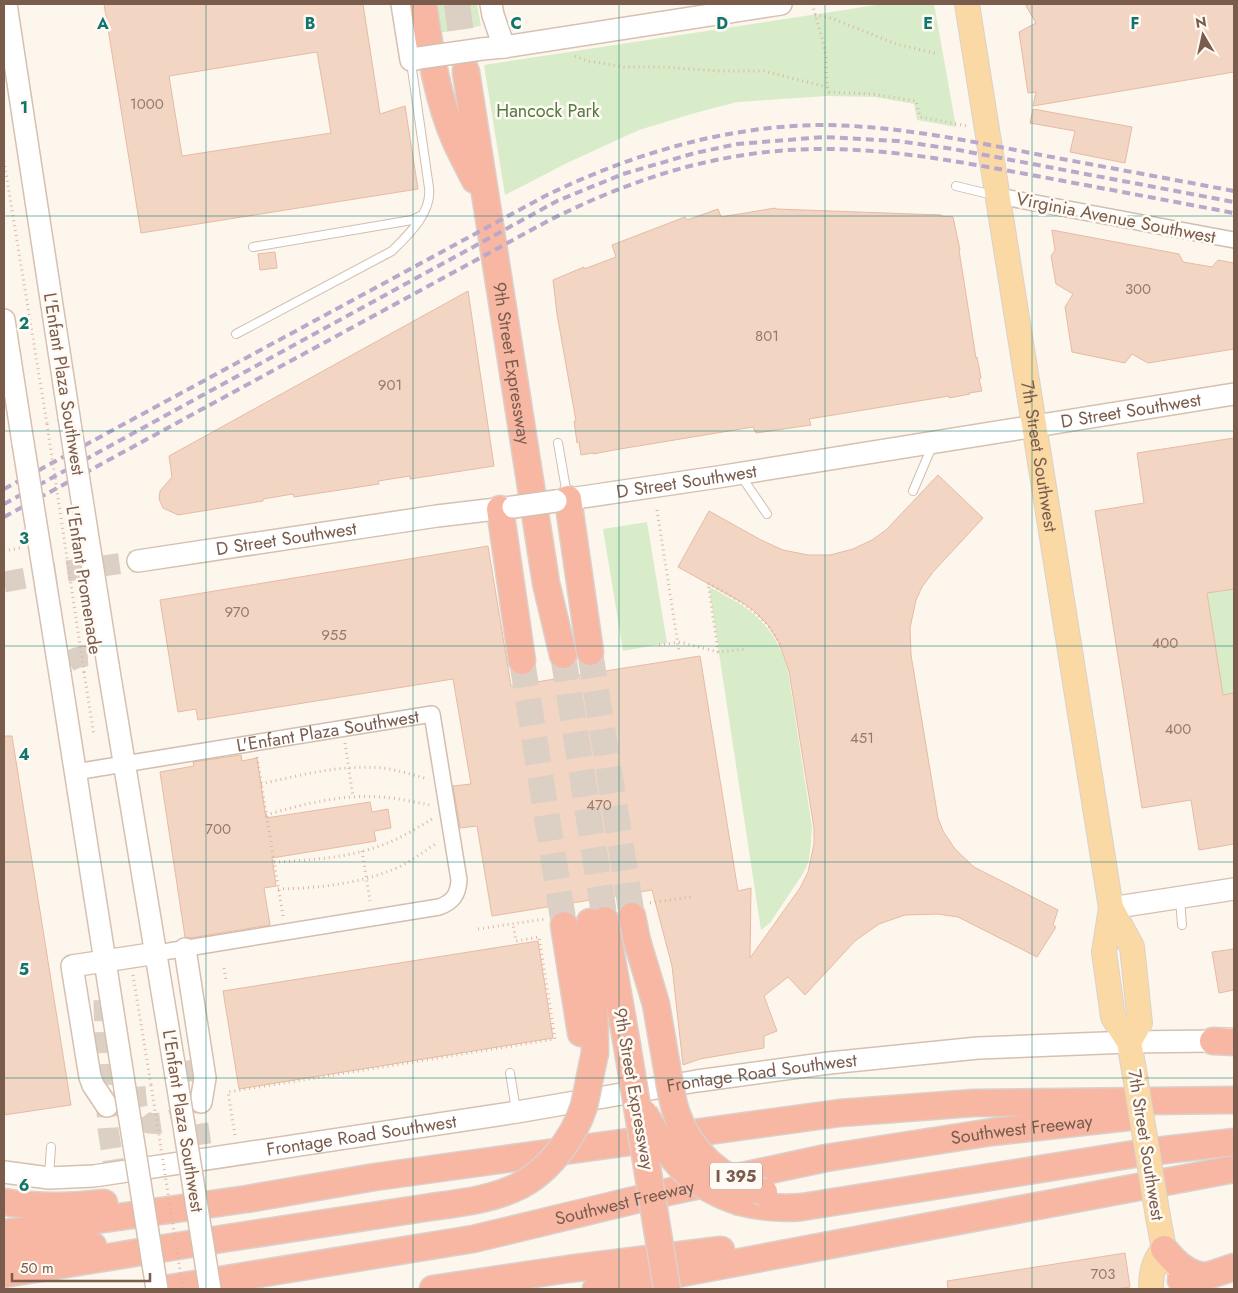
<svg xmlns="http://www.w3.org/2000/svg" width="1238" height="1293" font-family="Jost,sans-serif">
<style>
.green{fill:#d8ecc9}
.building{fill:#f3d5c3;stroke:#e6bba3;fill-rule:evenodd}
.lines{fill:none;stroke-linecap:round;stroke-linejoin:round}
.secondary-tunnel{stroke:#dcd0c4;stroke-width:21;stroke-dasharray:21 11;stroke-linecap:butt}
.highway-tunnel{stroke:#dcd0c4;stroke-width:26;stroke-dasharray:26 13;stroke-linecap:butt}
.lane-casing{stroke:#d1beb0;stroke-width:10}
.street-casing{stroke:#d1beb0;stroke-width:18}
.secondary-casing{stroke:#d6c0b0;stroke-width:24}
.primary-casing{stroke:#dad1cd;stroke-width:26}
.highway-casing{stroke:#dad1cd;stroke-width:29}
.path{stroke:#d9b8a5;stroke-width:3;stroke-dasharray:1 4;stroke-linecap:butt}
.lane{stroke:#fff;stroke-width:8}
.street{stroke:#fff;stroke-width:15}
.secondary{stroke:#fff;stroke-width:21}
.primary{stroke:#fbd9a5;stroke-width:24}
.highway{stroke:#f7b7a3;stroke-width:26}
.rail{stroke:#b9a8c9;stroke-width:4;stroke-dasharray:8 5;stroke-linecap:butt}
.secondary-bridge-casing{stroke:#d6c0b0;stroke-width:24;stroke-linecap:butt}
.primary-bridge-casing{stroke:#dad1cd;stroke-width:26;stroke-linecap:butt}
.highway-bridge-casing{stroke:#dad1cd;stroke-width:29;stroke-linecap:butt}
.path-bridge{stroke:#d9b8a5;stroke-width:3;stroke-dasharray:1 4;stroke-linecap:butt}
.secondary-bridge{stroke:#fff;stroke-width:21}
.primary-bridge{stroke:#fbd9a5;stroke-width:24}
.highway-bridge{stroke:#f7b7a3;stroke-width:26}
.grid{fill:none;stroke:#0f766e;stroke-width:1;stroke-opacity:0.55}
.labels{text-anchor:middle;dominant-baseline:central;stroke-width:5;stroke-linejoin:round;paint-order:stroke}
.number-label{font-size:15px;fill:#987a6a}
.shield{fill:#fffaf3;stroke:#a28b7f;stroke-width:1}
.shield-label{font-size:16px;font-weight:bold;fill:#7a5c4d}
.park-label{font-size:18px;fill:#537a41;stroke:#fffaf3}
.street-label{font-size:18px;fill:#7a5c4d;stroke:#fffaf3}
.grid-label{font-size:16px;text-anchor:middle;font-weight:bold;fill:#0f766e;stroke:#fffaf3;stroke-width:5;stroke-linejoin:round;paint-order:stroke}
</style>
<rect width="100%" height="100%" fill="#fdf6ec"/>
<path class="green" d="M434,4H477L481,26L438,33Z
M883,4H934L956,127L917,120L914,104L875,97L827,96L737,102L695,113L639,130L567,163L505,195L484,65Z
M647,522L667,643L623,651L603,529Z
M709,587C751,608 775,624 788,671L812,827L811,843L809,860L804,872L770,923L761,930Z
M1234,589V693L1223,695L1207,593Z"/>
<path class="building" d="M104,4H363L380,114L405,106L418,189L141,233ZM317,52L331,133L182,156L169,76Z
M1025,4H1234V72L1033,106L1036,92L1028,93L1019,32L1036,23Z
M1033,109L1132,127L1125,163L1070,152L1075,131L1030,123Z
M775,208L776,209L941,215V216L953,217L960,250H959L976,358L977,357L981,378L979,379L982,391L969,393L970,394L949,398V396L809,419L811,425L756,433L753,427L614,450L593,454V453L581,455L579,442L577,443L574,421H576L557,314L553,280L584,267V269L616,257L612,245L685,217L687,220L718,209L721,217Z
M1052,230L1179,254L1183,262L1212,267L1218,260L1234,263V349L1148,363L1132,354L1125,363L1072,352L1065,307L1073,294L1056,284L1051,256L1055,250Z
M275,252L277,268L260,270L258,254Z
M468,291L494,466L410,479V476L378,481L379,484L294,497L293,494L263,499V501L178,515L163,508L159,499L160,491L172,477L169,456Z
M1234,438V589L1207,593L1223,695L1234,693V844L1199,850L1191,800L1142,808L1095,511L1144,503L1137,453Z
M938,475L983,518L933,572L922,587L916,600L910,628L911,655L938,818L943,831L955,849L974,867L1058,910L1053,925L1056,927L1037,957L958,917L938,914L905,915L879,924L855,941L805,995L788,977L764,996L777,1031L764,1036V1048L700,1059L683,1065L672,966L652,890L492,916L477,826L460,828L453,786L471,784L453,679L198,720L196,709L178,712L160,600L488,546L511,686L700,656L738,891L751,888L750,958L800,888L808,872L814,844V828L789,671L779,643L768,625L753,610L743,603L678,567L709,511L761,540L783,550L808,555H830L853,549L872,540L886,530Z
M4,736H12L71,1105L4,1115Z
M241,755L242,761L257,758L266,818L370,802L372,812L388,809L391,828L374,831L376,841L272,858L276,886L264,888L270,925L191,938L185,937L160,772L194,766L193,762Z
M538,941L553,1038L239,1089L223,991Z
M1234,949V990L1219,993L1212,952Z
M1125,1253L1130,1287L1115,1289H948L947,1281Z"/>
<g class="lines">
<path class="secondary-tunnel" d="M4,582L53,573L138,561
M68,662C77,656 87,655 98,656
M104,1000L106,1093L108,1129L115,1173
M182,1062L197,1119L203,1159
M135,1087C136,1097 136,1110 141,1118C151,1132 189,1116 198,1106"/>
<path class="highway-tunnel" d="M457,4L466,72
M590,652L632,916
M563,655L605,920
M522,661L564,925"/>
<g class="lane-casing">
<path id="lane" d="M956,186L993,195
M253,247L412,220L420,216
M236,334L392,251C408,235 432,213 429,188L411,62
M558,443L567,495
M741,476L767,514
M913,491L933,444
M1180,899L1182,925
M510,1073L516,1110
M49,1177L51,1147"/>
</g>
<g class="street-casing">
<g id="street">
<path d="M998,196L1234,240"/>
<path id="s1" d="M75,772L432,714L459,880C458,895 453,902 439,907L157,953"/>
</g>
</g>
<g class="secondary-casing">
<g id="secondary">
<path d="M6,4L69,417"/>
<path d="M402,4L411,60L419,58"/>
<path d="M491,4L493,15L504,47"/>
<path d="M482,49L504,47L781,4"/>
<path d="M4,320L23,443"/>
<path id="s2" d="M556,501L718,477L1234,394"/>
<path id="s3" d="M138,561L437,516L513,507"/>
<path d="M108,665L177,1082"/>
<path d="M60,674L125,1089"/>
<path d="M1111,908L1234,889"/>
<path d="M185,949L205,1078L201,1102"/>
<path d="M107,1106L93,1085L90,1077L72,966L157,953"/>
<path id="s4" d="M4,1172L49,1178L94,1176L517,1112L697,1081L829,1063L978,1048L1129,1042L1213,1041L1229,1039"/>
</g>
</g>
<g class="primary-casing">
<g id="primary">
<path id="s5" d="M967,4L1111,908L1104,952L1113,1017L1129,1042L1134,1070"/>
<path d="M1111,908L1132,947L1140,1023L1129,1042"/>
<path d="M1158,1217L1164,1249L1174,1264"/>
<path d="M1151,1289C1151,1274 1153,1261 1164,1249"/>
</g>
</g>
<g class="highway-casing">
<g id="highway">
<path d="M423,4C430,50 437,99 456,142C462,155 469,168 475,180"/>
<path id="s6" d="M466,72L546,583L563,655"/>
<path d="M568,499L590,652"/>
<path d="M500,509L522,661"/>
<path d="M632,916L637,941L656,1004L666,1062"/>
<path d="M605,920L627,1045"/>
<path d="M590,922L594,991L595,1053"/>
<path d="M564,925L581,1033"/>
<path d="M1213,1041L1234,1042"/>
<path d="M4,1202C36,1207 71,1207 104,1203"/>
<path d="M740,1202C760,1207 781,1209 802,1207L1147,1152L1234,1142"/>
<path d="M4,1233L247,1199L375,1177L840,1113L973,1103L1234,1100"/>
<path d="M1164,1249C1175,1262 1186,1274 1204,1276"/>
<path d="M4,1252L93,1246"/>
<path d="M4,1274L221,1239L431,1207"/>
<path d="M1181,1280L1210,1275L1234,1267"/>
<path id="s7" d="M165,1289L473,1239L672,1191L826,1158L992,1132L1137,1116"/>
<path d="M433,1289L568,1269L721,1250"/>
<path d="M596,1289L1234,1169"/>
</g>
</g>
<path class="path" d="M812,4C817,21 823,39 826,57C827,68 825,81 829,92L872,94L916,101L920,117L967,126
M815,15L831,18L896,44L938,54
M575,56L587,61L625,67H661L720,71H764L827,87
M4,161L47,424
M657,510L679,651
M4,551L20,548
M659,645L680,642L718,652L747,649
M718,652L708,583C738,600 767,615 782,648
M84,672L94,736
M345,743L353,797
M257,757L283,916
M261,784C301,775 342,764 383,768C398,770 413,775 428,779
M266,815C303,804 342,794 381,797C397,798 414,802 430,805
M362,851L370,901
M274,862C312,860 349,858 385,844C401,838 417,828 432,819
M278,889C319,888 361,884 399,867C413,860 425,851 438,842
M650,903L691,897
M478,929L545,919
M224,968L226,981
M133,975L151,1085
M235,1135L228,1092L555,1039L539,937L516,941L513,924"/>
<use href="#lane" class="lane"/>
<use href="#street" class="street"/>
<use href="#secondary" class="secondary"/>
<use href="#primary" class="primary"/>
<use href="#highway" class="highway"/>
<path class="rail" d="M4,489L545,196C631,154 728,125 825,125C898,126 970,141 1041,155C1105,167 1170,179 1234,191
M4,504L557,201L623,174L695,153L737,144L824,137L898,141L953,149L1234,202
M4,517L546,222C607,191 670,167 738,156C836,139 929,156 1026,174C1096,187 1165,200 1234,213"/>
<g class="secondary-bridge-casing">
<path id="secondary-bridge" d="M419,58L482,49
M69,417L108,665
M23,443L60,674
M513,507L556,501
M177,1082L210,1289
M125,1089L157,1289"/>
</g>
<g class="primary-bridge-casing">
<path id="primary-bridge" d="M1134,1070L1158,1217"/>
</g>
<g class="highway-bridge-casing">
<path id="highway-bridge" d="M627,1045L667,1289
M666,1062C669,1079 671,1096 676,1112C690,1153 723,1181 764,1192
M644,1113C669,1158 688,1185 740,1202
M431,1207C459,1203 490,1200 517,1187C547,1173 574,1138 584,1106C588,1088 591,1070 595,1053"/>
</g>
<path class="path-bridge" d="M47,424L84,672
M151,1085L183,1289"/>
<use href="#secondary-bridge" class="secondary-bridge"/>
<use href="#primary-bridge" class="primary-bridge"/>
<use href="#highway-bridge" class="highway-bridge"/>
</g>
<path class="grid" d="M206,4V1289M413,4V1289M619,4V1289M825,4V1289M1032,4V1289M4,216H1234M4,431H1234M4,646H1234M4,862H1234M4,1078H1234"/>
<g class="labels">
<g class="number-label">
<text x="147" y="104">1000</text>
<text x="1138" y="289">300</text>
<text x="767" y="336">801</text>
<text x="390" y="385">901</text>
<text x="237" y="612">970</text>
<text x="334" y="635">955</text>
<text x="1165" y="643">400</text>
<text x="1178" y="729">400</text>
<text x="862" y="738">451</text>
<text x="599" y="805">470</text>
<text x="218" y="829">700</text>
<text x="1103" y="1274">703</text>
</g>
<rect class="shield" x="710" y="1162.5" width="52" height="27" rx="4"/>
<g class="shield-label">
<text x="736" y="1176">I 395</text>
</g>
<g class="park-label">
<text x="548" y="111">Hancock Park</text>
</g>
<g class="street-label">
<text transform="translate(1116 218) rotate(11)">Virginia Avenue Southwest</text>
<text stroke="none"><textPath href="#s6" startOffset="295">9th Street Expressway</textPath></text>
<text transform="translate(64 384) rotate(81)">L'Enfant Plaza Southwest</text>
<text stroke="none"><textPath href="#s2" startOffset="582">D Street Southwest</textPath></text>
<text stroke="none"><textPath href="#s5" startOffset="458">7th Street Southwest</textPath></text>
<text stroke="none"><textPath href="#s2" startOffset="132">D Street Southwest</textPath></text>
<text stroke="none"><textPath href="#s3" startOffset="150">D Street Southwest</textPath></text>
<text transform="translate(84 580) rotate(81)">L'Enfant Promenade</text>
<text stroke="none"><textPath href="#s1" startOffset="256">L'Enfant Plaza Southwest</textPath></text>
<text stroke="none"><textPath href="#s4" startOffset="766">Frontage Road Southwest</textPath></text>
<text transform="translate(634 1089) rotate(80)">9th Street Expressway</text>
<text transform="translate(183 1121) rotate(81)">L'Enfant Plaza Southwest</text>
<text stroke="none"><textPath href="#s7" startOffset="872">Southwest Freeway</textPath></text>
<text stroke="none"><textPath href="#s4" startOffset="361">Frontage Road Southwest</textPath></text>
<text transform="translate(1146 1145) rotate(81)">7th Street Southwest</text>
<text stroke="none"><textPath href="#s7" startOffset="468">Southwest Freeway</textPath></text>
</g>
</g>
<g class="grid-label">
<text x="103" y="29">A</text>
<text x="310" y="29">B</text>
<text x="516" y="29">C</text>
<text x="722" y="29">D</text>
<text x="928" y="29">E</text>
<text x="1135" y="29">F</text>
<text x="24" y="113">1</text>
<text x="24" y="329">2</text>
<text x="24" y="544">3</text>
<text x="24" y="760">4</text>
<text x="24" y="975">5</text>
<text x="24" y="1191">6</text>
</g>
<rect width="1238" height="1293" fill="none" stroke="#7a5c4d" stroke-width="10"/>
<g transform="translate(1203 35) rotate(351)" stroke="#fffaf3" stroke-width="4" paint-order="stroke">
<path d="M0-4L9 19L0 12L-9 19Z" fill="#7a5c4d"/>
<text y="-8" font-size="14" font-weight="bold" text-anchor="middle" fill="#7a5c4d">N</text>
</g>
<path d="M12 1273v8h138v-8" fill="none" stroke="#7a5c4d" stroke-width="2.5"/>
<text x="20" y="1273" font-size="15" fill="#7a5c4d" stroke="#fffaf3" stroke-width="4" paint-order="stroke">50 m</text>
</svg>
